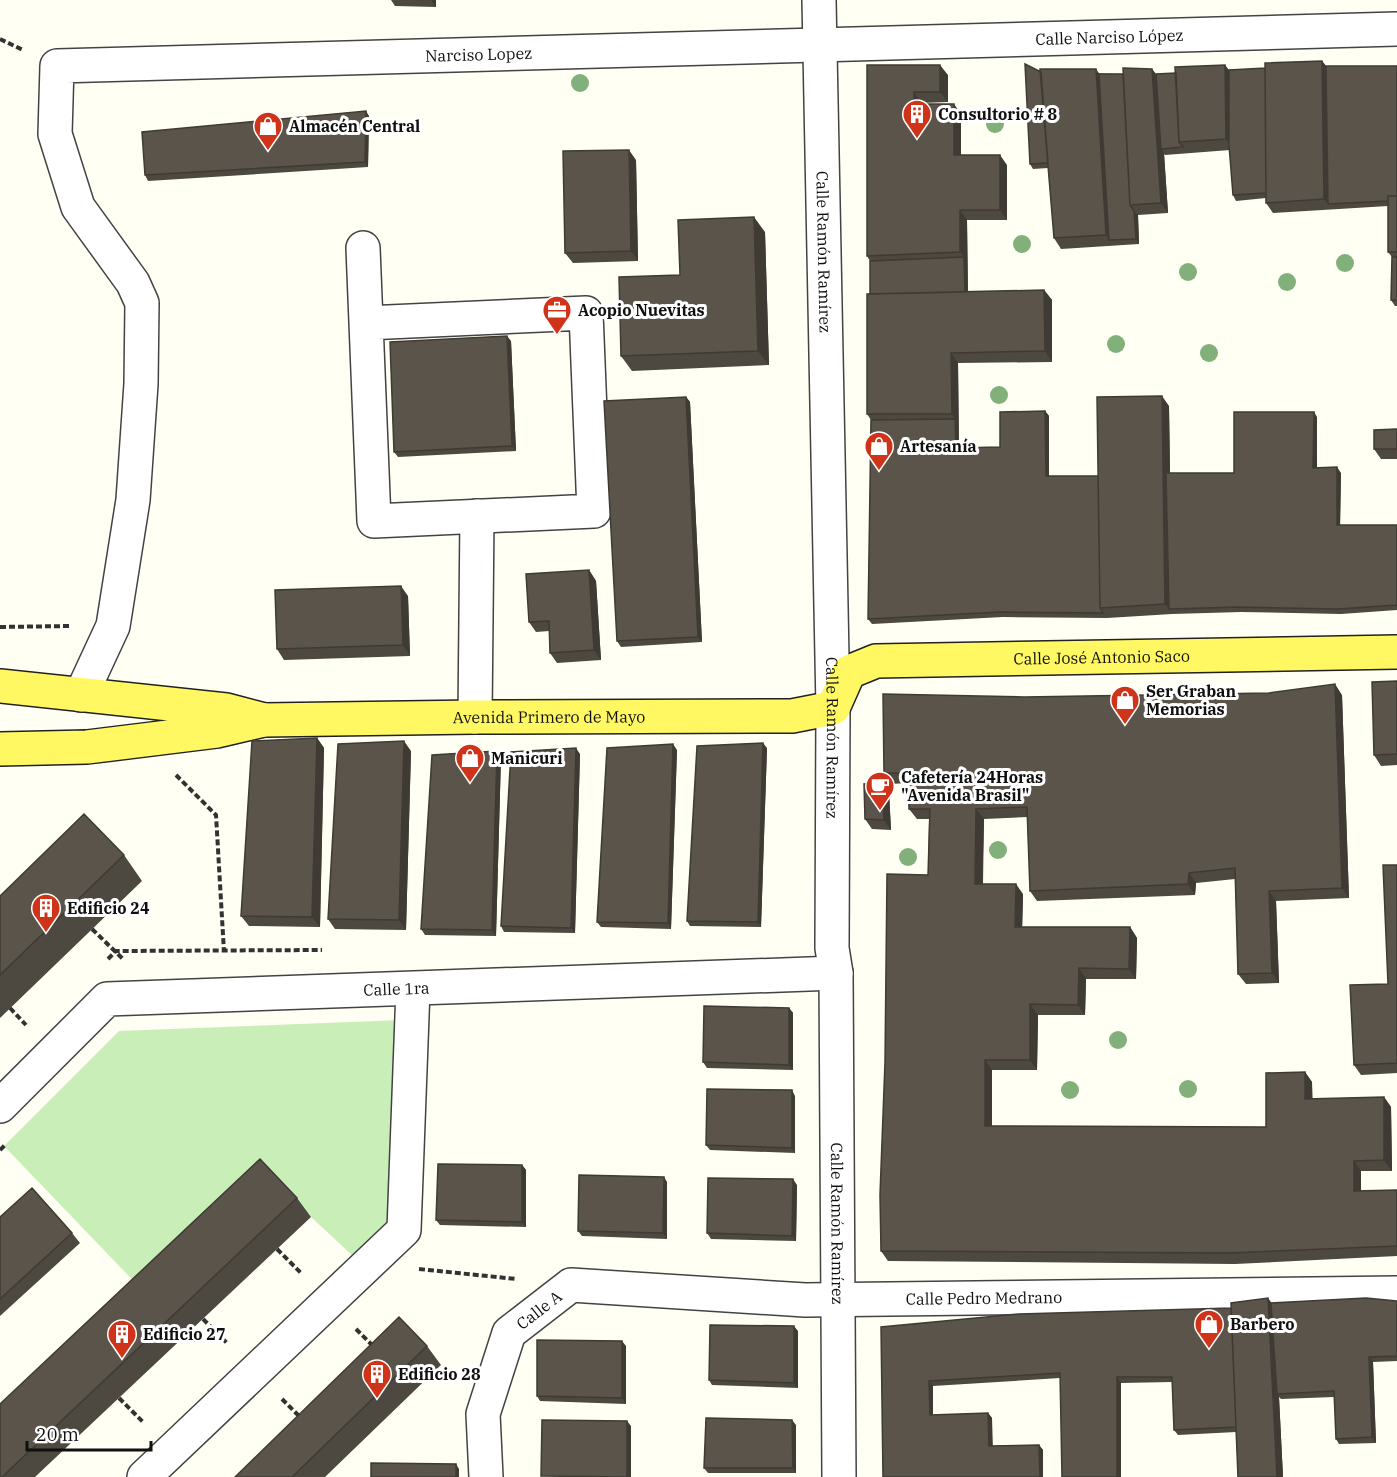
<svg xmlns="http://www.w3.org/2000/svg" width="1397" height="1477" font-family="'IBM Plex Serif',serif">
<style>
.green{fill:#caeeb8}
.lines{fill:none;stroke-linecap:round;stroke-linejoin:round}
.minor-casing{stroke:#434343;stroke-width:36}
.major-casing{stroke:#212121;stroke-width:36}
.path{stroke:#323232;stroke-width:4;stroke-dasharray:6 3;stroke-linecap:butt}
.minor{stroke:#fff;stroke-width:33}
.major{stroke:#fff863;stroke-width:33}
.tree{fill:#81b07b}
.wall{fill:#4d4840}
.shaded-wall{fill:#3f3b34}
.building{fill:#5a544b;stroke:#3f3b34;stroke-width:1.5}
.labels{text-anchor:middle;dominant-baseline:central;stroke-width:6;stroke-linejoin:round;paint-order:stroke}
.street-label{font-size:16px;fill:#101010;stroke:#fff}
.poi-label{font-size:16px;font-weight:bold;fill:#101010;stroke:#fff;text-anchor:start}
</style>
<rect width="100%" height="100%" fill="#fffff3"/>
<path class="green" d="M402,1020L394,1224L355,1258L311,1217L273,1178L148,1296L4,1146L119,1031Z"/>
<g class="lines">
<g class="minor-casing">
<g id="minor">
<path id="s1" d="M819,0L833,708L832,948L836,973L839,1477"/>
<path d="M363,248L374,521L594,511L586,313L366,323"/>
<path id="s2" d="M81,695L113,626L133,500L141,384L142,303L133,283L78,207L55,134L57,66L1397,29"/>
<path d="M475,717L477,516"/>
<path id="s3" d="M0,1106L107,999L836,973"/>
<path d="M144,1477L404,1230L413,989"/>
<path id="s4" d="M486,1477L483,1414L509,1333L571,1285L805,1300L1397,1293"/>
</g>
</g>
<g class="major-casing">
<g id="major">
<path d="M0,686L226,710L264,720L217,731L87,747L0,749"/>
<path id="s5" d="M264,720L475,717L792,716L833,708L849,672L876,661L1397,652"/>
</g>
</g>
<path class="path" d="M0,39L23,50
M0,627L71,626
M176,775L216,815L224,952
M92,929L124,960
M108,959L116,951L322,950
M10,1008L26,1025
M0,1150L6,1144
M277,1249L302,1274
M419,1269L516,1279
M203,1319L228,1344
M356,1329L374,1347
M119,1398L144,1423
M282,1399L302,1419"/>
<use href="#minor" class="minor"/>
<use href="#major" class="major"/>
</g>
<g class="tree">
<circle cx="580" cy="83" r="9"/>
<circle cx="995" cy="124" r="9"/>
<circle cx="1022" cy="244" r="9"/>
<circle cx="1345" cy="263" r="9"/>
<circle cx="1188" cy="272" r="9"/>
<circle cx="1287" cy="282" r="9"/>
<circle cx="1116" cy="344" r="9"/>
<circle cx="1209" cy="353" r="9"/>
<circle cx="999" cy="395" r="9"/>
<circle cx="998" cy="850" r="9"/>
<circle cx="908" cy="857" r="9"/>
<circle cx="1118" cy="1040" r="9"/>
<circle cx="1188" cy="1089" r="9"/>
<circle cx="1070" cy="1090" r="9"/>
</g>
<path class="wall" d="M391,0H436V7L395,6Z
M1322,61L1326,66H1397V306H1395L1391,300L1392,257L1388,252V206L1273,213L1266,203V198L1236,201L1233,195L1230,150L1165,155L1164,154L1168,213L1138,215L1139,244L1061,249L1054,238L1048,168L1033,169L1030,164L1041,72L1123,74L1152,69L1156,74L1176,73L1225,65L1229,70L1265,68Z
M867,65L948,75V102L921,103V104L961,114V155L1007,165V220H967L968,292L1044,290L1052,300V362L958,363L959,448L1000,447L1045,411L1049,416V476H1098L1169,406L1170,473H1234L1317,417V468L1341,473L1340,525H1397V610L1341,614L1241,612L1172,614L1107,618L1003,617L872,624L868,619L871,420L867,414L870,294V261L867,256Z
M369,116L368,167L148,181L145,175Z
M636,160L638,261L573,263L565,253Z
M765,232L769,365L632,371L621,356L680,275Z
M511,341L516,451L398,457L394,452Z
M686,397L690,402L702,642L621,647L617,641Z
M1397,429V459H1381L1374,449Z
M589,570L596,581L601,660L557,663L550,653L549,631L536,632L529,622Z
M408,596L410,656L284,660L277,649Z
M1397,681V765L1381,766L1374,755Z
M1342,695L1349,898L1276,901L1279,983L1246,984L1238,974L1235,879L1196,883L1195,895L1037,901L1030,891L1027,817L984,819L983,884L1023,894L1022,927H1130L1137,938L1136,979H1086L1085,1015H1038L1037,1070H992V1126L1266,1127L1305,1072L1312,1082V1099L1384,1097L1391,1107L1392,1171H1361V1191L1397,1190V1256L1235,1264L888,1261L881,1251L928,875L929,819H917L909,809L908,783L891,784L884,773L1024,697Z
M317,738L324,748L320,927L249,926L241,916Z
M767,748L761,927L690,926L687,921Z
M677,750L671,929L601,927L597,922Z
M411,751L406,930L335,929L328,919Z
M580,754L575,933L504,932L501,926Z
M501,757L496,936L425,935L421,929Z
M882,782L889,792L891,830L872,829L865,819Z
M124,855L142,881L0,1018V896Z
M1397,865V1073L1361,1075L1354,1065L1388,984Z
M789,1008L793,1013V1070L707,1068L703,1062Z
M795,1096V1153L710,1150L706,1145Z
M522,1165L526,1170V1227L440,1225L436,1220Z
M667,1182V1239L582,1236L578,1231Z
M797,1185L796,1241L711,1239L707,1233Z
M297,1198L311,1217L35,1477H0Z
M0,1217L72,1233L80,1243L0,1316Z
M1268,1298L1271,1303L1397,1301V1361L1373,1362L1376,1443L1339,1444L1336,1439L1334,1397L1281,1399L1279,1397L1283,1477H1238L1236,1432L1178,1435L1174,1430L1172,1382L1121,1383V1477L1060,1378L933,1386V1415L988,1413L992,1418V1446L1039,1445L1043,1450L883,1477L881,1327L1231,1308Z
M798,1331V1388L712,1385L709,1380Z
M427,1346L441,1365L325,1477H235Z
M626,1346V1404L540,1401L537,1396Z
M796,1425V1473H708L704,1468Z"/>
<path class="shaded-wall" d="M431,0H436V7Z
M1322,61L1330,71L1328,204L1324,199Z
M940,65L948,75V102L940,92Z
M1225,65L1232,76L1233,150L1226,139Z
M1096,69L1103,79L1109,240L1113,246L1106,235Z
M1152,69L1159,79L1161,149L1164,153L1168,213L1161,203Z
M914,92L921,103V115L914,104Z
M954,104L961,114V166L954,155Z
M366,111L369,116L368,167L365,162Z
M629,150L636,160L638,261L631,251Z
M1000,155L1007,165V220L1000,210Z
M960,210L967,220L968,301L965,296L964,257L960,252Z
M1134,211L1138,215L1139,244L1136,239Z
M754,217L765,232L769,365L758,351Z
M1044,290L1052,300V362L1045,351Z
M507,336L511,341L516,451L512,446Z
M951,353L958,363L959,453L956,448L955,419L952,414Z
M1162,396L1169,406L1172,608L1169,609L1165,604Z
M686,397L690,402L702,642L698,637Z
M1045,411L1049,416V482L1046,476Z
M1314,412L1317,417V473L1313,468Z
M1337,467L1341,473L1340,530L1337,525Z
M589,570L596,581L601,660L594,650Z
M401,586L408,596L410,656L403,645Z
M1335,684L1342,695L1349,898L1342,888Z
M317,738L324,748L320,927L312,917Z
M404,741L411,751L406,930L399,920Z
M763,743L767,748L761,927L758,922Z
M673,744L677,750L671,929L668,923Z
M576,748L580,754L575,933L571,928Z
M497,751L501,757L496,936L492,930Z
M882,782L889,792L891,830L884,820Z
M976,809L984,819L982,894L975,884Z
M1189,873L1196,883L1195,895L1188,884Z
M1016,884L1023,894L1022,937L1015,927Z
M1269,891L1276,901L1279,983L1272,973Z
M1130,927L1137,938L1136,979L1129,969Z
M1079,968L1086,979L1085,1015L1078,1005Z
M1030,1004L1038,1015L1037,1070L1030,1060Z
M789,1008L793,1013V1070L789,1065Z
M985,1060L992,1070V1136L985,1126Z
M1305,1072L1312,1082L1313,1109L1305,1099Z
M792,1090L795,1096V1153L792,1148Z
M1384,1097L1391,1107L1392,1171L1384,1160Z
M1354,1161L1361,1171V1201L1354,1191Z
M522,1165L526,1170V1227L522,1222Z
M664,1177L667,1182V1239L663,1233Z
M793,1179L797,1185L796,1241L792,1236Z
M1268,1298L1275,1308L1277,1394L1279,1397L1283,1477H1277Z
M794,1326L798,1331V1388L794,1383Z
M622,1341L626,1346V1404L622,1398Z
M1369,1357L1373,1362L1376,1443L1372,1437Z
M1117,1377L1121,1383V1477H1117Z
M929,1381L933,1386V1420L930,1415Z
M988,1413L992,1418L993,1451L989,1446Z
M792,1420L796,1425V1473L793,1468Z
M627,1421L631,1426V1477H627Z
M1039,1445L1043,1450V1477H1040Z
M456,1464L459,1469V1477H456Z"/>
<path class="building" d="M1322,61L1324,199L1266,203L1265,63Z
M1025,64L1041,72L1048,163L1030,164Z
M867,65H940V92H914V104H954V155H1000V210H960V252L867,256Z
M1225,65L1226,139L1179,142L1175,67Z
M1326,66H1397V196H1388V201L1328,204Z
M1123,68L1152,69L1161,203L1130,205Z
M1265,68L1266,193L1233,195L1229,145V70Z
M1040,69H1096L1106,235L1054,238Z
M1176,73L1179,142L1183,147L1161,149L1156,74Z
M1099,74H1123L1130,205L1134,211L1136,239L1109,240Z
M366,111L365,162L145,175L142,132Z
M629,150L631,251L565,253L563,151Z
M1388,196H1397V252H1388Z
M754,217L758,351L621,356L619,277L680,275L678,220Z
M964,257L965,292L870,294V261Z
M1392,257H1397V300H1391Z
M1044,290L1045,351L951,353L952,414H867V294Z
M507,336L512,446L394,452L390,342Z
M1162,396L1165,604L1100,608L1097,397Z
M686,397L698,637L617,641L604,401Z
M1045,411L1046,476H1098L1100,608L1103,613L1000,612L868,619L871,420L955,419L956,448L1000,447V412Z
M1234,412H1314L1313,468L1337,467V525H1397V605L1337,609L1238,607L1169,609L1166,473H1234Z
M1397,429V449H1374V430Z
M589,570L594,650L550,653L549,621L529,622L526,574Z
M401,586L403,645L277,649L275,590Z
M1397,681V754L1374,755L1372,682Z
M1335,684L1342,888L1269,891L1272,973L1238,974L1235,868L1189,873L1188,884L1030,891L1027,807L976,809L975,884H1016L1015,927H1130L1129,969L1079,968L1078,1005L1030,1004V1060H985V1126L1266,1127V1073L1305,1072V1099L1384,1097V1160L1354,1161V1191L1397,1190V1246L1228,1253L881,1251L880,1195L885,1062L887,874L928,875L930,809H909L908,773H884L883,694L1024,697L1269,693Z
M317,738L312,917L241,916L252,741Z
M404,741L399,920L328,919L338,744Z
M763,743L758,922L687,921L697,746Z
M673,744L668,923L597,922L607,748Z
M576,748L571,928L501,926L511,752Z
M497,751L492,930L421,929L432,755Z
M882,782L884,820L865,819L864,784Z
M84,814L124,855L0,975V896Z
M1383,865H1397V1063L1354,1065L1350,985L1388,984Z
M704,1006L789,1008V1065L703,1062Z
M707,1089L792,1090V1148L706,1145Z
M260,1159L297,1198L2,1477H0V1404Z
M438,1164L522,1165V1222L436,1220Z
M579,1175L664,1177L663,1233L578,1231Z
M708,1178L793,1179L792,1236L707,1233Z
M32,1188L72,1233L0,1299V1217Z
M1268,1298L1277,1477H1238L1231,1303Z
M1366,1298L1397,1301V1356L1369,1357L1372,1437L1336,1439L1334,1391L1277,1394L1271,1303Z
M1231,1308L1236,1427L1174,1430L1172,1377H1117V1477H1062L1060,1373L929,1381L930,1415L988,1413L989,1446L1039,1445L1040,1477H883L881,1327L1019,1314Z
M399,1317L427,1346L292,1477H235Z
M710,1325L794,1326V1383L709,1380Z
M537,1340L622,1341V1398L537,1396Z
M706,1418L792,1420L793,1468H704Z
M542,1420L627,1421V1477L541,1476Z
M371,1463L456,1464V1477H371Z"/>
<defs>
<g id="building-pin" transform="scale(1.5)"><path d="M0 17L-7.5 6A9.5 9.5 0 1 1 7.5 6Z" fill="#cf341a" stroke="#fff"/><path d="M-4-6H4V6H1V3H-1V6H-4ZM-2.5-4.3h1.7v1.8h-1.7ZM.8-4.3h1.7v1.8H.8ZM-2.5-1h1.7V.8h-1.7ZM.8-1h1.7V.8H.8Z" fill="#fff"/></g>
<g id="shop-pin" transform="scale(1.5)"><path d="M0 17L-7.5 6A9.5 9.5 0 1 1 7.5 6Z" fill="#cf341a" stroke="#fff"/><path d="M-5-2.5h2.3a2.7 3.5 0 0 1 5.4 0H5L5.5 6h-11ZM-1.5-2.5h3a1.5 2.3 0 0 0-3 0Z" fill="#fff"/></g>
<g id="office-pin" transform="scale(1.5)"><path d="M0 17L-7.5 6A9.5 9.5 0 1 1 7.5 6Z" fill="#cf341a" stroke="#fff"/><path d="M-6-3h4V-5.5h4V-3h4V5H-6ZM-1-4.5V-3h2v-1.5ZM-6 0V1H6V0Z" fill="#fff"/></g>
<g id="cafe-pin" transform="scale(1.5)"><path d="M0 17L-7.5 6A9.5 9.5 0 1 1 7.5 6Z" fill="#cf341a" stroke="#fff"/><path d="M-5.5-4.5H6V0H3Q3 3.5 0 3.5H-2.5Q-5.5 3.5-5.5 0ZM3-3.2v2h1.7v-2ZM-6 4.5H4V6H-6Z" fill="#fff"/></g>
</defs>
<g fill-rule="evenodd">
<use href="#building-pin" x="917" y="114"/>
<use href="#shop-pin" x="268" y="126"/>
<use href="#office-pin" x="557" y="310"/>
<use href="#shop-pin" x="879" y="446"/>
<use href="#shop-pin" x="1125" y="700"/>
<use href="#shop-pin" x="470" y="758"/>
<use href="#cafe-pin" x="880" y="786"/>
<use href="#building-pin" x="46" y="908"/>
<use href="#shop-pin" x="1209" y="1324"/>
<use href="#building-pin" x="122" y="1334"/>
<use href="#building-pin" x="377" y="1374"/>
</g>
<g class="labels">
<g class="street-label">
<text stroke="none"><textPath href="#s2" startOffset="1714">Calle Narciso López</textPath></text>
<text stroke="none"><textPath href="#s2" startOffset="1083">Narciso Lopez</textPath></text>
<text stroke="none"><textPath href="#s1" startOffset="252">Calle Ramón Ramírez</textPath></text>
<text stroke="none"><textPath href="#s5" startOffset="864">Calle José Antonio Saco</textPath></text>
<text stroke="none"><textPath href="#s5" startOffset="285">Avenida Primero de Mayo</textPath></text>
<text stroke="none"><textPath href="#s1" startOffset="738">Calle Ramón Ramírez</textPath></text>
<text stroke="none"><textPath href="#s3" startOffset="441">Calle 1ra</textPath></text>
<text stroke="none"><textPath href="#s1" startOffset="1224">Calle Ramón Ramírez</textPath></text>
<text stroke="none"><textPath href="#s4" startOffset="640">Calle Pedro Medrano</textPath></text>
<text stroke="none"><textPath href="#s4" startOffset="186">Calle A</textPath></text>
</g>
<g class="poi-label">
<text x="938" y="114">Consultorio # 8</text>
<text x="289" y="126">Almacén Central</text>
<text x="578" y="310">Acopio Nuevitas</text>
<text x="900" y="446">Artesanía</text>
<text x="1146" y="691">Ser Graban<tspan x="1146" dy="18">Memorias</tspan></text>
<text x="491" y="758">Manicuri</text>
<text x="901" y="777">Cafetería 24Horas<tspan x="901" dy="18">"Avenida Brasil"</tspan></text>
<text x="67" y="908">Edificio 24</text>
<text x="1230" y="1324">Barbero</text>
<text x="143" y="1334">Edificio 27</text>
<text x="398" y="1374">Edificio 28</text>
</g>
</g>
<path d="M27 1441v9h124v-9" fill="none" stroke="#101010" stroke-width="3"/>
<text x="36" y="1441" font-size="18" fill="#101010" stroke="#ffffff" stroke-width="4.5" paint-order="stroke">20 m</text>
</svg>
